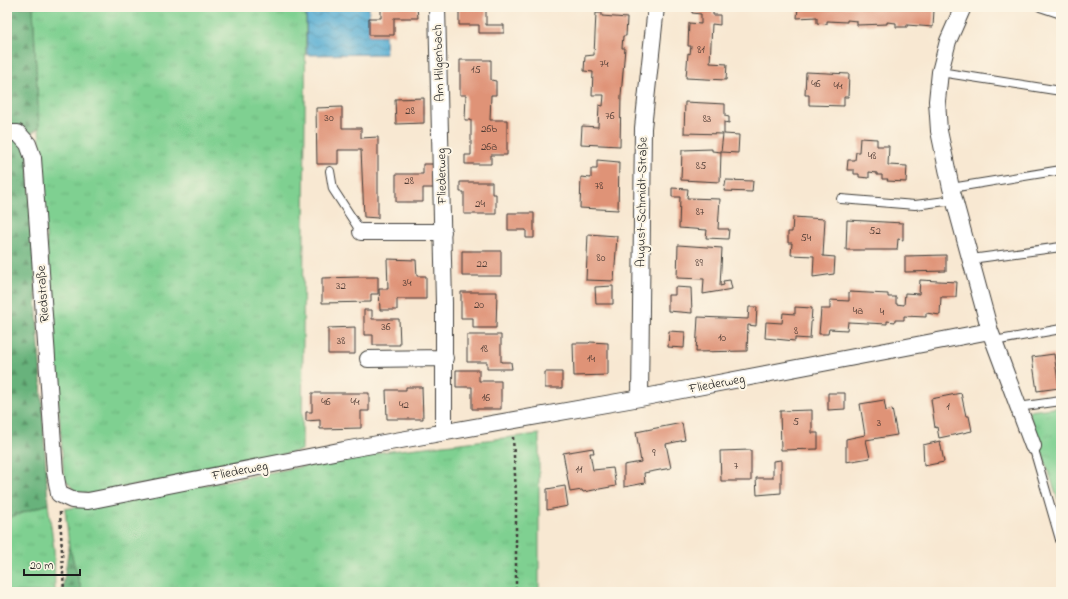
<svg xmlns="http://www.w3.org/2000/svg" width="1068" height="599" font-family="'Indie Flower',sans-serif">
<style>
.grass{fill:url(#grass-tufts);stroke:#4e7656}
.forest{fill:url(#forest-firs);stroke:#42674c}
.water{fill:url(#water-waves);stroke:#3a6478}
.building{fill:#df9377}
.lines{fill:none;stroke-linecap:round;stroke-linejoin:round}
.lane-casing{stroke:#3d3b37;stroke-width:10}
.street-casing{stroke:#3d3b37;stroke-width:18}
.path{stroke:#3d3b37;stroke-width:2.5;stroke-dasharray:3 3;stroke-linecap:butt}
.lane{stroke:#fff;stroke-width:8}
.street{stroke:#fff;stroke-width:16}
.labels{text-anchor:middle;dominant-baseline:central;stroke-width:4;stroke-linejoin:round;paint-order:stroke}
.number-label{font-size:11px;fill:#4d3a33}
.street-label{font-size:13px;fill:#1c1c1c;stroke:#fcf5e5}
</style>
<defs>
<pattern id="grass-tufts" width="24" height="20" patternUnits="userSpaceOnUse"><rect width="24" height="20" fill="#7fd091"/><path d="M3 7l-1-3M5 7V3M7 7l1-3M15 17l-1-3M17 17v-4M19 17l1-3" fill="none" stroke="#6db27c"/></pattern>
<pattern id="forest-firs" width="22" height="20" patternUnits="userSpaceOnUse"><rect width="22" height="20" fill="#67b27b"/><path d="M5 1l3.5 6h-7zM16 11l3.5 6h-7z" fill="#549064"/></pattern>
<pattern id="water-waves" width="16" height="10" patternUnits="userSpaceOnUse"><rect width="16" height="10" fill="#57add3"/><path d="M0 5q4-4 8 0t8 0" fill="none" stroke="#478caa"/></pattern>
</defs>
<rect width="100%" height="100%" fill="#fcf5e5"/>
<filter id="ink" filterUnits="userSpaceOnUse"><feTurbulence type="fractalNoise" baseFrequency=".025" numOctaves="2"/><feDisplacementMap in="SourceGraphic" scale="8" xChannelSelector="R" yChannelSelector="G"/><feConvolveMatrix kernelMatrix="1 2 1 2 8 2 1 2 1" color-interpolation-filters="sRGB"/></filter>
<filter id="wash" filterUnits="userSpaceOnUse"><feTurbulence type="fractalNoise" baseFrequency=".012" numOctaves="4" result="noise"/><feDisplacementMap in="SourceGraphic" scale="16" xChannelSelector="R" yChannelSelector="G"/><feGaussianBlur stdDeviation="0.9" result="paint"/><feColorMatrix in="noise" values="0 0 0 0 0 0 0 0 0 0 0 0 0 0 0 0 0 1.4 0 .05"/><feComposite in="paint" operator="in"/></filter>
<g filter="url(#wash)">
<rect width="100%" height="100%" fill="#f8e8d2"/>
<path class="grass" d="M33,7H306L302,450L212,471L90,494L75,491L64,478L41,168Z
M1061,407V509L1028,411Z
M539,434V592H82L69,546L65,509L209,484L374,453Z
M48,504L54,548L55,592H7V518Z"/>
<path class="forest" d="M7,7H33L39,128L27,136L48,504L7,518Z
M69,546L82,592H62Z"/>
<path class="water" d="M306,7H369V35H385L386,54L307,55Z"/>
<g id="blocks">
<path class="building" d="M381,7H417L418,18H394V35H369V18H381Z
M459,7H486V25H504V33H479V25H459Z
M692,7H713V15H720V25L712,24L710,63L727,64L726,80L686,78L688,53L690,54L691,46H688L689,23L701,24V14L692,13Z
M798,7H918V10H934L933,27L907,25V27H896V23L887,22V24L857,25V21L847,20V22L827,21V24L817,23V17L797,18Z
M596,13H602V16L627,18L626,36H623L622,48H625L621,96L620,146L581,144L582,126L598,127L599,105L603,106L604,95H592L593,72L584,71L585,56L594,55Z
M460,60H491V80L496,81V95H491L490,120H507V155H491V164H465V155H471V120H465L466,95H460Z
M806,72L849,74L848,97H844V106L809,105V95H805Z
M424,98V123L396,124L395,99Z
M685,102L725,104V116L729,117V123L724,122V134L739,135L738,153L721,152L720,182L681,180L682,150L712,149V151L721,152L723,134L684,133Z
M342,107V128H361V138L378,137V218L364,217L361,150H338V164H317L316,108Z
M860,138L877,139V146H889L888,165L907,166L906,182L887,181L888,179H882V175H877V173L869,172V178L859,177V174H854V170H847L848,160H855L856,152H859Z
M597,160L619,162L618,210L580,208L581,177L591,178V169H597Z
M423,164H439V188H423V202H396V174H423Z
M726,180L753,181L752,192L724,191Z
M460,182H492V194H496V214H464V192H460Z
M672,188L688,189L687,198L720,199L718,229H729L728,239L706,238L707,230L679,228L680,197H672Z
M508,213H534V238H526V230H508Z
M793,217L825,219L823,256L835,257L834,274L813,277L814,256L791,255L792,243H788V232H792Z
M847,220L903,223V240L898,239L897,250H846Z
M588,234L617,236L614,281L586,280Z
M678,245L722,248L720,286L724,285L723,281L730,280L732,289L703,294L704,279L677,278Z
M462,251H501V276H462Z
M946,255V271L905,272V256Z
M387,259L416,260L417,276H426V299H397V310H380L379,289H388Z
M359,277H378V294H371V302L322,303V278Z
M920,280L957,282L956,297H941L940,315L926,313V317L904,316V320H895V322L887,321V324L848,322L847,330L829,329L828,334H819L821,309H830V300L849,301V292L888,294V297H896V304L904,305L905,293L919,294Z
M613,286V304H596L595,287Z
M675,287L691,288L692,313L668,311V295H675Z
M461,292H497L496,328H473V318H461Z
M749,307H757L756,326L748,325L747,351L696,352L698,317L748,319Z
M795,307L812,308L810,339L795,338V341L765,338L766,322L782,323L783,313L795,314Z
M364,310H372V319H399L400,345H373V335H364Z
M355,327V354H328V328Z
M669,331L685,332L684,348L668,347Z
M467,335H501V362H511L512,369H487V362H467Z
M590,342L608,343V375L574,376L573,343H589Z
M1054,354L1059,388L1037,391L1032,357Z
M456,370H479V381H501V409H472V387H456Z
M545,372H562V388H545Z
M406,387H422L423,419H387L386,390H406Z
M312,393H369V411H361V428L320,429V420L306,421V412H312Z
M828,393H845V409L828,410Z
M961,393L966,416H969L972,431L939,438L937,427L935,428L931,399Z
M884,400L886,411L892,409L897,435L866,440L870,458L846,462V439L865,435L860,404Z
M812,410V433H818V449L781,450L780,411Z
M682,423L685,440L666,444L671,468L644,473L645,483L624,487V465L641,462L636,432Z
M940,441L944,462L924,466L923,445Z
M593,448L594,453H590L593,470L613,468L616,486L583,492L582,490L570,492L563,453Z
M751,450V481H721L720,451Z
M781,460V493L757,495L756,478H773V461Z
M565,486L568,506L547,510V489Z"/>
</g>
</g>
<g filter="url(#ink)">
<use href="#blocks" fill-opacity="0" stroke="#3d3b37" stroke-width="1"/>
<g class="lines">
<g class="lane-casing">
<path id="lane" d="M1040,7L1061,14
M940,72L1061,91
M330,171L333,189L361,232
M951,188L1061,170
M841,199L915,205L954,200
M971,259L1061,247
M994,341L1061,329
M1018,407L1061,401
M1033,446L1061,543"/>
</g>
<g class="street-casing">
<path id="street" d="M437,7L444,303V432
M963,7L948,41L940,72L937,101L939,131L951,188L990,331L1033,446
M7,133H18L28,144L33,158L55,472L59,494L72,500L88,501L344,450L640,398L990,331
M361,232H443
M368,359L445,358
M640,398L643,128L656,7"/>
</g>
<path class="path" d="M513,437L516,494V592
M60,512L64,592"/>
<use href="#lane" class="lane"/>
<use href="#street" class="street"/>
</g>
</g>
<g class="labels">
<g class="number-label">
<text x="701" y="50">81</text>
<text x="604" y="64">74</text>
<text x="476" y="70">15</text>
<text x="816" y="84">46</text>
<text x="838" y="86">44</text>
<text x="410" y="111">28</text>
<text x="610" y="116">76</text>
<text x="329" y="118">30</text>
<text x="707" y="119">83</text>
<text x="489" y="129">26b</text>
<text x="489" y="147">26a</text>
<text x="872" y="156">48</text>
<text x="701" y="166">85</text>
<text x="409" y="181">28</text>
<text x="599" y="186">78</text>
<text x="480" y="204">24</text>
<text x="700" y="212">87</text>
<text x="875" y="231">52</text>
<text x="806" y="238">54</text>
<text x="601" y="258">80</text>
<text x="699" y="263">89</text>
<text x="482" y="264">22</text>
<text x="407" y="283">34</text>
<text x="341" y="286">32</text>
<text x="479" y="305">20</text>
<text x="858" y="311">4a</text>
<text x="882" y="312">4</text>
<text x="386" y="327">36</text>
<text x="796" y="331">8</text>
<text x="722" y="338">10</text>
<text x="341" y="341">38</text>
<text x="484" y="349">18</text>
<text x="591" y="359">14</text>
<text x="486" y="398">16</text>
<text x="326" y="402">46</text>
<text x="355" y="402">44</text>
<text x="404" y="405">42</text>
<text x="948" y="407">1</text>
<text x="796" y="422">5</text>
<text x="879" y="423">3</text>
<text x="654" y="453">9</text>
<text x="736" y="466">7</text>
<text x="579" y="470">11</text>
</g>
<g class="street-label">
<text transform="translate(439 63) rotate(-92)">Am Hilgenbach</text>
<text transform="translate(442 176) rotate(-91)">Fliederweg</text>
<text transform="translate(642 202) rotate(-89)">August-Schmidt-Straße</text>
<text transform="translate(43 294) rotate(-94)">Riedstraße</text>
<text transform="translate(717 384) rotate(-11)">Fliederweg</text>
<text transform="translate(240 471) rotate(-11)">Fliederweg</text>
</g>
</g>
<rect width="1068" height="599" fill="none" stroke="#fcf5e5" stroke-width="24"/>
<path d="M24 569v6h56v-6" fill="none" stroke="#1c1c1c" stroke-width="2"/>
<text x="30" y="569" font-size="12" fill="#1c1c1c" stroke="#fcf5e5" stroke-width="3" paint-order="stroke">20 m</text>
</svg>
